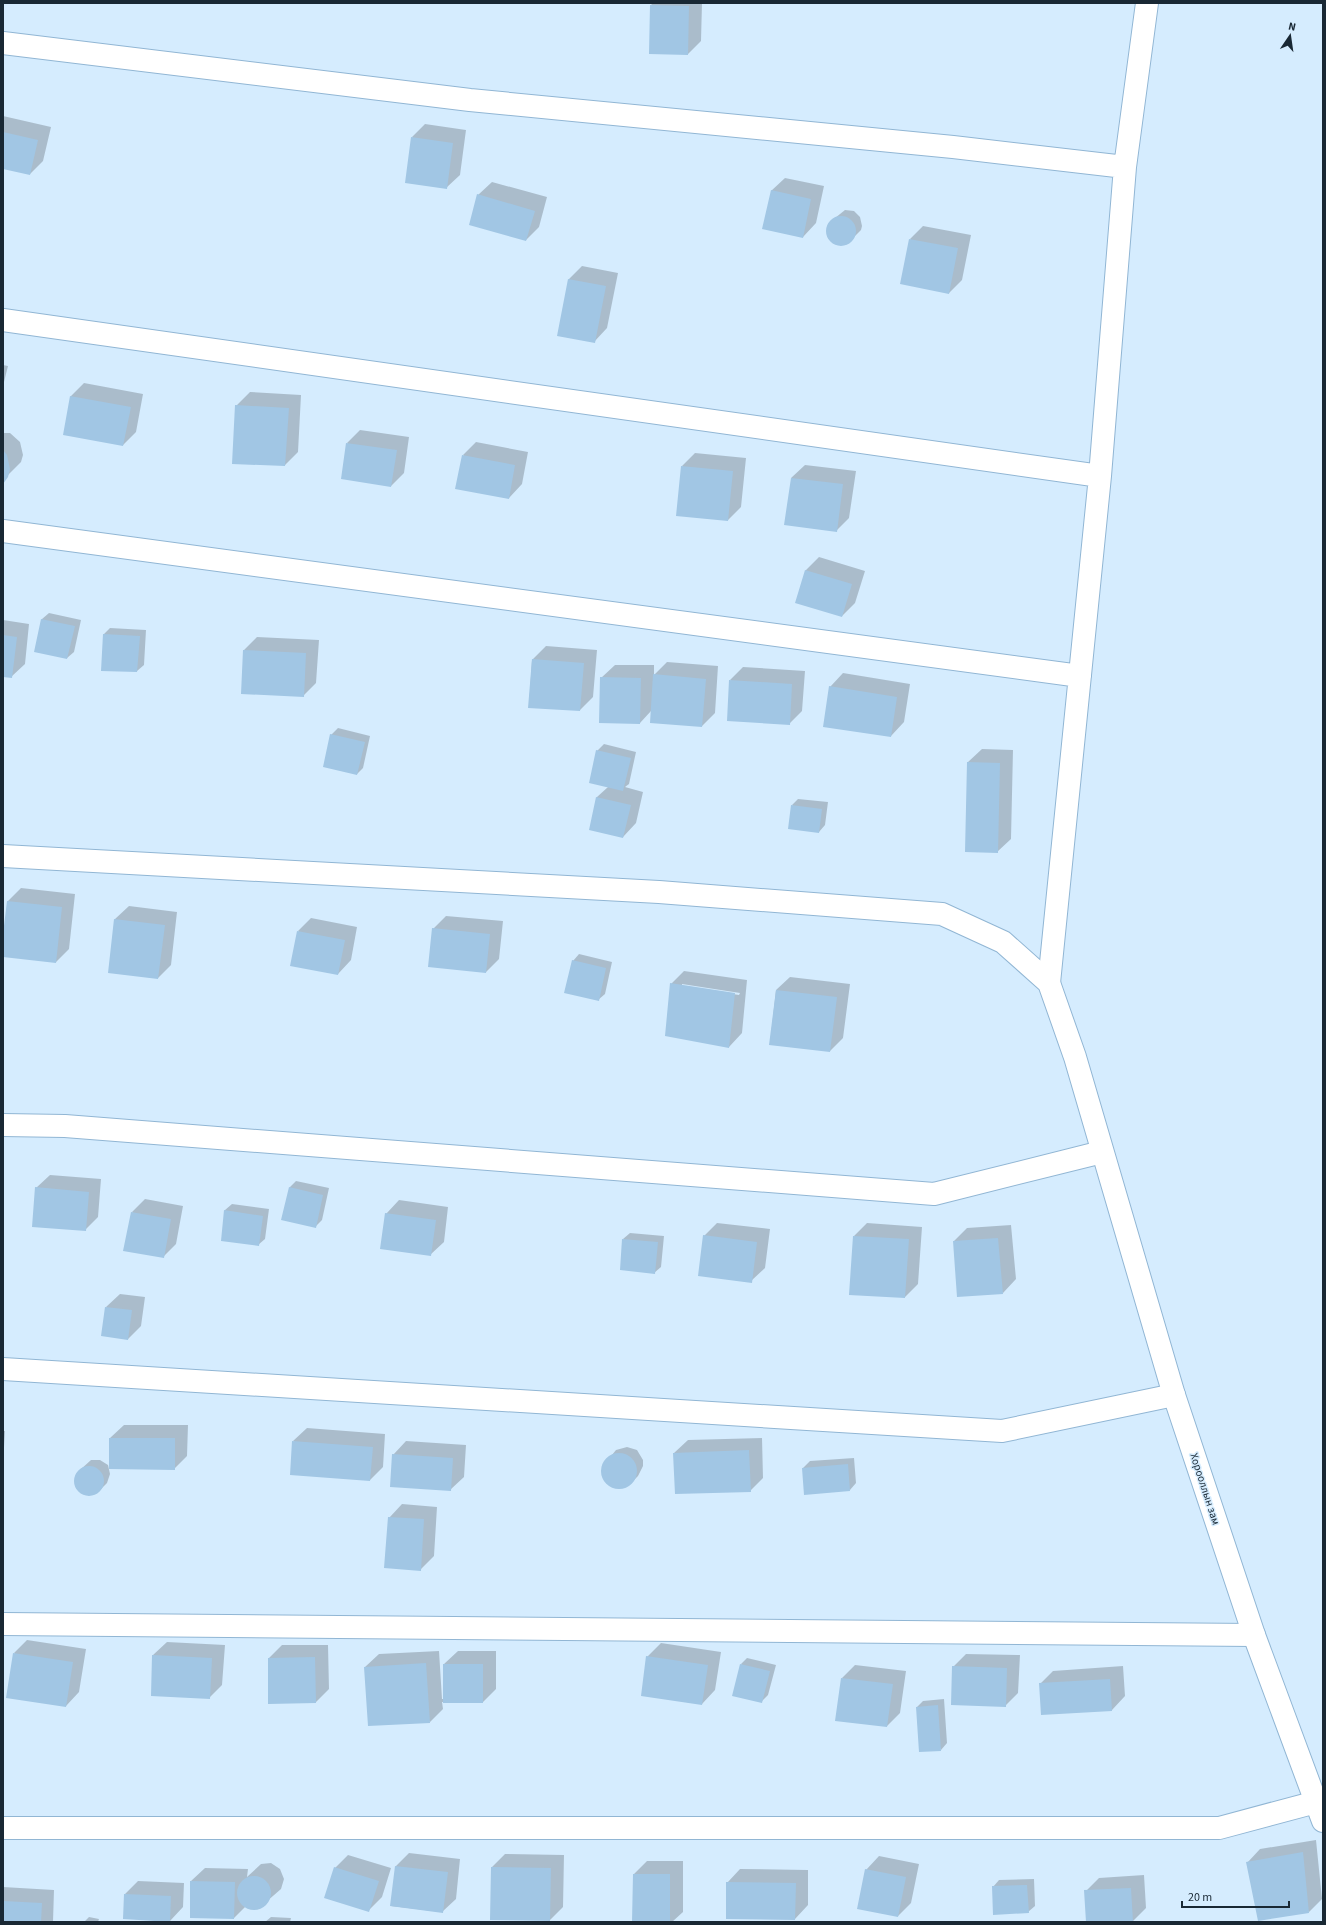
<svg xmlns="http://www.w3.org/2000/svg" width="1326" height="1925" font-family="'Source Sans 3',sans-serif">
<style>
.shadow{fill:#0003;fill-rule:evenodd}
.building{fill:#a1c6e4}
.lines{fill:none;stroke-linecap:round;stroke-linejoin:round}
.minor-casing{stroke:#91b6d4;stroke-width:24}
.tertiary-casing{stroke:#91b6d4;stroke-width:24}
.minor{stroke:#fff;stroke-width:22}
.tertiary{stroke:#fff;stroke-width:22}
.labels{text-anchor:middle;dominant-baseline:central;stroke-width:3;stroke-linejoin:round;paint-order:stroke}
.street-label{font-size:11px;fill:#192834;stroke:#d5ecfe}
</style>
<rect width="100%" height="100%" fill="#d5ecfe"/>
<path class="shadow" d="M653,3H702L701,41L688,54L651,5Z
M3,116L51,127L43,161L30,174L3,168Z
M425,124L466,130L460,175L446,188L412,137Z
M785,178L824,186L816,223L803,237L771,191Z
M492,182L547,197L539,227L526,240L478,195Z
M845,210L854,211L860,217L862,226L861,230L847,244L843,245L833,243L828,235L827,231L830,222Z
M923,226L971,235L962,280L949,293L910,239Z
M582,266L618,273L607,328L594,342L558,335L569,279Z
M3,365L8,366L3,386Z
M84,383L143,394L136,432L123,445L64,434L71,396Z
M250,392L301,395L298,452L285,465L233,463L236,406Z
M360,430L409,437L404,473L391,486L347,443Z
M3,433H10L20,442L23,455L21,462L3,480Z
M476,442L528,452L522,484L509,498L463,455Z
M695,453L746,458L741,507L728,520L682,466Z
M805,465L856,471L849,518L836,531L791,478Z
M819,557L865,571L855,603L842,616L796,602L806,570Z
M49,613L81,620L74,652L67,658L35,651L42,619Z
M3,620L29,624L25,664L11,677L3,676Z
M110,628L146,630L144,665L137,671L102,670L104,634Z
M257,637L319,640L316,683L303,696L244,650Z
M546,646L597,650L593,697L580,710L529,707L532,660Z
M667,662L718,666L715,713L702,726L651,711L640,723L601,678L615,665H654V675Z
M743,667L805,671L802,711L789,724L730,680Z
M843,673L910,684L904,722L891,736L830,687Z
M338,728L370,736L363,768L357,774L331,735Z
M604,744L636,752L629,784L625,787L643,792L636,823L623,837L590,829L597,797L608,787L597,751Z
M982,749L1013,750L1011,839L997,852L966,851L968,762Z
M798,799L828,802L825,825L819,832L792,805Z
M21,888L75,894L69,949L56,962L3,956L8,901Z
M129,906L177,912L171,965L158,978L109,972L115,919Z
M446,916L503,921L499,959L486,972L433,929Z
M311,918L357,927L351,960L338,974L298,931Z
M579,954L612,962L605,994L598,1000L573,961Z
M684,971L747,980L742,1033L729,1047L671,984ZM682,984L740,993L739,995L682,986Z
M790,977L850,984L843,1038L830,1051L770,1044L776,990Z
M50,1175L101,1179L98,1217L85,1230L36,1188Z
M296,1181L329,1188L322,1220L315,1227L282,1219L290,1187Z
M145,1199L183,1206L176,1244L163,1257L132,1212Z
M399,1200L448,1207L444,1242L430,1255L386,1214Z
M232,1204L269,1209L265,1239L258,1245L223,1240L225,1210Z
M717,1223L770,1229L765,1268L751,1281L704,1236Z
M867,1223L922,1227L918,1284L905,1297L854,1236Z
M1011,1225L1016,1279L1003,1293L954,1241L967,1228Z
M630,1233L664,1236L661,1267L654,1273L623,1239Z
M120,1294L145,1297L141,1326L128,1339L106,1307Z
M124,1425H188L187,1456L174,1469L110,1438Z
M307,1428L385,1434L383,1467L370,1480L293,1441Z
M3,1431H5L3,1464Z
M762,1438L763,1478L750,1491L676,1493L674,1453L688,1440Z
M406,1441L466,1445L464,1477L450,1490L393,1455Z
M627,1447L637,1450L643,1460V1466L638,1476L632,1482L622,1487H617L607,1482L603,1472V1466L616,1450Z
M854,1458L856,1483L850,1490L803,1468L810,1461Z
M91,1460H100L108,1465L110,1474L107,1483L100,1490L92,1495H88L76,1487L75,1478L80,1470Z
M402,1504L437,1507L434,1556L420,1570L389,1518Z
M27,1640L86,1649L79,1692L66,1706L14,1653Z
M167,1642L225,1645L222,1685L209,1698L152,1695L153,1655Z
M661,1643L721,1652L715,1690L702,1704L647,1657Z
M282,1645H328L329,1689L316,1702L269,1658Z
M439,1651L442,1699H444V1664L458,1651H496V1689L483,1702H442L443,1709L430,1722L365,1667L379,1654Z
M966,1654L1020,1655L1018,1693L1005,1706L953,1667Z
M747,1658L776,1665L768,1695L761,1702L741,1664Z
M855,1665L906,1671L900,1713L887,1726L842,1678Z
M1123,1666L1125,1696L1112,1710L1040,1684L1053,1671Z
M944,1699L947,1743L941,1750L917,1707L923,1701Z
M1316,1840L1322,1899L1309,1912L1247,1863L1260,1849Z
M409,1853L460,1859L456,1899L442,1912L391,1906L396,1866Z
M505,1854L564,1855L563,1907L550,1920L491,1919L492,1867Z
M348,1855L391,1868L382,1897L369,1910L335,1868Z
M879,1856L919,1864L911,1903L898,1916L866,1870Z
M647,1861H683V1912L672,1922H633L634,1874Z
M271,1863L280,1869L284,1879L281,1889L258,1909H252L246,1906L234,1918L191,1881L205,1868L248,1869L247,1877L261,1864Z
M740,1869L808,1870V1905L795,1919L727,1883Z
M1144,1875L1146,1908L1133,1921L1087,1922L1086,1891L1099,1878Z
M1034,1879L1035,1906L1028,1912L993,1887L999,1880Z
M138,1881L184,1883L183,1907L170,1921L125,1894Z
M3,1887L54,1890L53,1922H3Z
M89,1917L99,1919L98,1922H84Z
M271,1917L291,1918L290,1922H265Z"/>
<path class="building" d="M650,5L689,6L688,55L649,54Z
M3,132L38,140L30,175L3,169Z
M411,137L453,143L447,189L405,183Z
M771,190L811,199L803,238L762,229Z
M477,194L535,211L526,241L469,225Z
M826 231a15 15 0 1 1 30 0a15 15 0 1 1-30 0Z
M909,239L958,248L949,294L900,284Z
M568,279L606,286L595,343L557,336Z
M70,396L131,407L123,446L63,435Z
M235,405L289,408L285,466L232,464Z
M346,443L397,450L391,487L341,479Z
M3,450L7,455L10,469L8,477L3,484Z
M462,455L515,465L509,499L455,489Z
M681,466L733,471L728,521L676,516Z
M791,478L843,484L837,532L784,525Z
M805,570L852,584L842,617L795,603Z
M41,619L75,626L67,659L34,652Z
M103,634L140,636L137,672L101,671Z
M3,635L17,637L12,678L3,677Z
M243,650L306,653L304,697L241,694Z
M532,659L584,663L580,711L528,708Z
M653,674L706,679L702,727L650,723Z
M600,677L641,678L640,724L599,723Z
M729,680L792,684L790,725L727,721Z
M829,686L897,697L891,737L823,727Z
M330,734L365,742L357,775L323,767Z
M596,750L631,758L623,791L589,783Z
M967,762L1000,763L998,853L965,852Z
M596,797L631,805L623,838L589,830Z
M791,805L822,809L819,833L788,829Z
M7,901L62,907L56,963L3,957V934Z
M114,919L165,925L158,979L108,973Z
M432,928L490,934L486,973L428,967Z
M297,931L345,940L338,975L290,966Z
M572,960L606,968L599,1001L564,993Z
M670,983L735,993L729,1048L665,1036Z
M776,990L837,997L830,1052L769,1045Z
M35,1187L89,1192L86,1231L32,1227Z
M289,1187L323,1195L316,1228L281,1220Z
M224,1210L263,1216L259,1246L221,1241Z
M131,1212L171,1219L164,1258L123,1251Z
M385,1213L436,1220L431,1256L380,1249Z
M703,1235L757,1242L752,1283L698,1276Z
M853,1236L909,1239L905,1298L849,1295Z
M998,1238L1003,1294L957,1297L953,1241Z
M622,1239L658,1242L655,1274L620,1270Z
M105,1307L132,1310L128,1340L101,1336Z
M109,1438H175V1470L109,1469Z
M292,1441L373,1447L370,1481L290,1475Z
M749,1450L751,1492L675,1494L673,1453Z
M601 1471a18 18 0 1 1 36 0a18 18 0 1 1-36 0Z
M392,1454L453,1458L451,1491L390,1487Z
M848,1464L850,1491L804,1495L802,1468Z
M74 1481a15 15 0 1 1 30 0a15 15 0 1 1-30 0Z
M388,1517L424,1519L421,1571L384,1568Z
M13,1653L73,1662L66,1707L6,1698Z
M152,1655L212,1658L210,1699L151,1696Z
M646,1656L708,1665L702,1705L641,1696Z
M315,1657L316,1703L268,1704V1658Z
M426,1663L430,1723L368,1726L364,1667Z
M443,1664H483V1703H443Z
M740,1664L770,1671L762,1703L732,1696Z
M952,1666L1007,1668L1006,1707L951,1705Z
M841,1678L893,1684L887,1727L835,1721Z
M1110,1679L1112,1711L1041,1715L1039,1683Z
M938,1705L941,1751L919,1752L916,1707Z
M1303,1852L1309,1913L1258,1921L1246,1862Z
M395,1866L448,1872L443,1913L390,1906Z
M334,1867L379,1881L369,1912L324,1898Z
M491,1867L551,1868L550,1921L490,1920Z
M865,1869L906,1877L898,1917L857,1909Z
M633,1874H670V1922H632Z
M237 1893a17 17 0 1 1 34 0a17 17 0 1 1-34 0Z
M190,1881L235,1882L234,1919L190,1918Z
M726,1882L796,1883L795,1920L726,1919Z
M1027,1885L1029,1913L993,1915L992,1886Z
M1131,1888L1133,1922H1086L1084,1890Z
M124,1894L171,1896L170,1922L123,1919Z
M3,1901L42,1903L41,1922H3Z"/>
<g class="lines">
<g class="minor-casing">
<path id="minor" d="M3,43L470,100L953,147L1125,167
M3,320L1100,476
M3,531L1080,676
M1049,983L1100,476L1125,167L1147,3
M3,1125L65,1126L934,1194L1102,1152
M3,1369L1002,1431L1174,1395
M3,1624L1254,1635
M3,1828H1219L1316,1802"/>
</g>
<g class="tertiary-casing">
<path id="tertiary" d="M3,856L659,892L942,914L1003,942L1049,983L1075,1057L1174,1395L1254,1635L1323,1821"/>
</g>
<use href="#minor" class="minor"/>
<use href="#tertiary" class="tertiary"/>
</g>
<g class="labels">
<g class="street-label">
<text transform="translate(1205 1489) rotate(72)">Хорооллын зам</text>
</g>
</g>
<rect width="1326" height="1925" fill="none" stroke="#192834" stroke-width="8"/>
<g transform="translate(1290 36) rotate(13)" stroke="#d5ecfe" stroke-width="3" paint-order="stroke">
<path d="M0-3L7 15L0 10L-7 15Z" fill="#192834"/>
<text y="-6" font-size="11" font-weight="bold" text-anchor="middle" fill="#192834">N</text>
</g>
<path d="M1182 1901v6h107v-6" fill="none" stroke="#192834" stroke-width="2"/>
<text x="1188" y="1901" font-size="12" fill="#192834" stroke="#d5ecfe" stroke-width="3" paint-order="stroke">20 m</text>
</svg>
